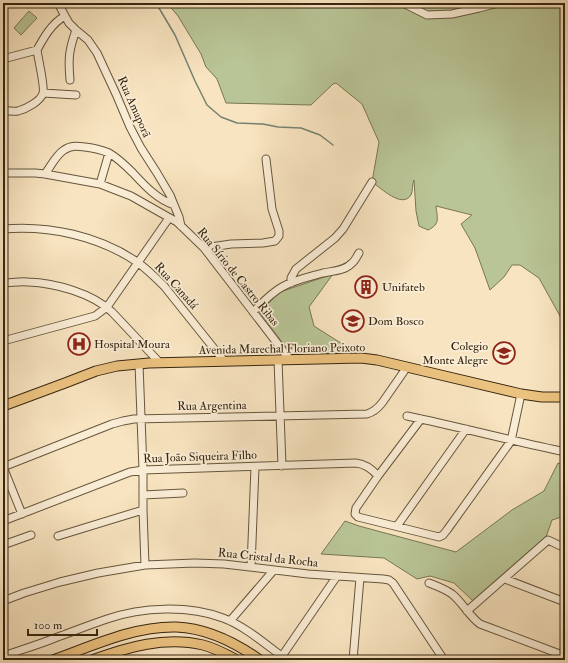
<svg xmlns="http://www.w3.org/2000/svg" width="568" height="663" font-family="'IM FELL Double Pica',serif">
<style>
.green{fill:#b9c596;stroke:#787653}
.lines{fill:none;stroke-linecap:round;stroke-linejoin:round}
.stream{stroke:#748272;stroke-width:1.5}
.minor-casing{stroke:#66563c;stroke-width:9}
.major-casing{stroke:#362610;stroke-width:11}
.minor{stroke:#faedd6;stroke-width:7}
.major{stroke:#ecc280;stroke-width:9}
.labels{text-anchor:middle;dominant-baseline:central;stroke-width:3.5;stroke-linejoin:round;paint-order:stroke}
.street-label{font-size:12px;fill:#362610;stroke:#faedd6}
.poi-label{font-size:12px;fill:#362610;stroke:#faedd6;text-anchor:start}
</style>
<rect width="100%" height="100%" fill="#f8e4c0"/>
<filter id="stains"><feTurbulence type="fractalNoise" baseFrequency=".005" numOctaves="4"/><feColorMatrix values="0 0 0 0 .2 0 0 0 0 .09 0 0 0 0 .02 0 0 0 .5 -.17"/></filter>
<radialGradient id="worn" r=".72"><stop offset=".6" stop-color="#630" stop-opacity="0"/><stop offset="1" stop-color="#630" stop-opacity=".3"/></radialGradient>
<path class="green" d="M167,3H565V340H564L565,331L560,316L539,278L520,265H512L504,277L490,290L475,248L461,224L472,215L436,206C437,217 441,224 428,230L419,226L416,211L414,180C412,184 413,191 411,195C402,209 381,188 372,182L379,142L362,104L336,83L333,84L311,105L226,103L217,79L206,67L201,54L178,16Z
M29,11L37,18L21,35L14,28Z
M333,274L309,307L314,326L347,347L352,353L292,355L259,312L280,292Z
M558,463L565,465V516L552,520L546,537L473,601L454,583L430,576L417,579L384,558L321,554L345,521L359,526L456,552L512,510L544,491Z"/>
<g class="lines">
<path class="stream" d="M156,3L175,35L195,81L207,105L221,117L237,123L263,124L278,127L301,128L320,135L333,145"/>
<g class="minor-casing">
<path id="minor" d="M58,3L65,16L69,23L76,30L88,40L97,53L116,94L130,127L141,148L157,173L170,195L179,217L181,226
M403,3L427,15L452,14L479,8L498,3
M3,59L37,50
M70,80C68,58 69,50 76,30
M43,93L76,95
M3,110C8,111 13,112 18,111C26,109 41,101 43,93C45,87 38,58 37,50C44,37 52,23 65,16
M3,173H35L45,174L100,184L131,196L177,222L204,248L290,360
M45,174C51,166 56,155 64,150C71,145 78,146 85,147C93,148 102,150 109,153C118,158 126,166 133,173C145,186 157,199 174,205
M100,184L109,153
M3,229C49,225 99,236 137,262C147,269 156,278 164,286L224,361
M204,248L231,244L263,243L275,241L279,236V231L272,209L266,159
M3,283C11,283 20,281 28,282C55,283 92,293 112,312L160,363
M291,283V278L296,269L335,238L343,229L372,182
M253,312C262,303 271,293 282,287C294,280 309,277 323,273C332,271 345,271 352,263C355,261 357,256 359,253
M3,341L95,316L107,307L169,218
M278,360L282,466
M139,364L143,470V510L145,565
M407,416C460,427 512,441 565,452
M421,419L378,476L356,508L355,514L358,517L439,537L443,535L447,530L511,441L521,394
M3,467L112,424L123,421L134,419L367,414C374,412 378,408 382,403L407,367
M3,467L22,514
M143,495L183,493
M3,521L130,472L143,470L356,463C366,464 372,469 378,476
M397,526L466,429
M58,536L143,510
M3,545L31,535
M251,567L255,467
M505,579L565,602
M429,583C437,586 445,589 452,594C463,603 469,616 480,624L565,656
M3,601L24,593L60,582L98,573L145,565L195,563L224,564L308,574L383,579L389,580L393,583L444,660
M467,611L548,540L565,548
M230,621L273,571
M3,656C20,650 38,645 55,638C72,632 89,625 107,619C142,607 188,605 223,618C247,627 267,646 287,660
M282,656L337,576
M353,660L360,578"/>
</g>
<g class="major-casing">
<path id="major" d="M3,406L65,383L96,371L117,366L149,363L361,358L377,360L521,394L542,397H565
M53,660C92,646 134,626 176,627C207,628 236,643 260,660
M92,660C128,647 165,636 203,645C215,648 226,654 237,660"/>
</g>
<use href="#minor" class="minor"/>
<use href="#major" class="major"/>
</g>
<defs>
<g id="building-ring" transform="scale(1.15)"><circle r="9.5" fill="#faedd6" stroke="#8f2418" stroke-width="1.5"/><path d="M-4-6H4V6H1V3H-1V6H-4ZM-2.5-4.3h1.7v1.8h-1.7ZM.8-4.3h1.7v1.8H.8ZM-2.5-1h1.7V.8h-1.7ZM.8-1h1.7V.8H.8Z" fill="#8f2418"/></g>
<g id="school-ring" transform="scale(1.15)"><circle r="9.5" fill="#faedd6" stroke="#8f2418" stroke-width="1.5"/><path d="M0-5L7-2L0 1L-7-2ZM-4 1L0 2.5L4 1V4Q0 6-4 4Z" fill="#8f2418"/></g>
<g id="hospital-ring" transform="scale(1.15)"><circle r="9.5" fill="#faedd6" stroke="#8f2418" stroke-width="1.5"/><path d="M-5-5h3v3.5h4V-5h3V5h-3V1.5h-4V5h-3Z" fill="#8f2418"/></g>
</defs>
<g fill-rule="evenodd">
<use href="#building-ring" x="366" y="287"/>
<use href="#school-ring" x="353" y="321"/>
<use href="#hospital-ring" x="79" y="344"/>
<use href="#school-ring" x="504" y="353"/>
</g>
<g class="labels">
<g class="street-label">
<text transform="translate(134 107) rotate(66)">Rua Amaporã</text>
<text transform="translate(238 277) rotate(51)">Rua Sírio de Castro Ribas</text>
<text transform="translate(176 286) rotate(48)">Rua Canadá</text>
<text transform="translate(282 349) rotate(-1)">Avenida Marechal Floriano Peixoto</text>
<text transform="translate(212 406) rotate(-1)">Rua Argentina</text>
<text transform="translate(200 457) rotate(-2)">Rua João Siqueira Filho</text>
<text transform="translate(268 558) rotate(6)">Rua Cristal da Rocha</text>
</g>
<g class="poi-label">
<text x="382" y="287">Unifateb</text>
<text x="368" y="321">Dom Bosco</text>
<text x="94" y="344">Hospital Moura</text>
<text x="488" y="346" text-anchor="end">Colegio<tspan x="488" dy="14">Monte Alegre</tspan></text>
</g>
</g>
<rect width="568" height="663" fill="none" stroke="#f8e4c0" stroke-width="16"/>
<rect x="4" y="4" width="560" height="655" fill="none" stroke="#362610" stroke-width="2"/>
<rect x="8" y="8" width="552" height="647" fill="none" stroke="#362610"/>
<path d="M28 629v6h69v-6" fill="none" stroke="#362610" stroke-width="2"/>
<text x="34" y="629" font-size="12" fill="#362610" stroke="#faedd6" stroke-width="3" paint-order="stroke">100 m</text>
<rect width="100%" height="100%" filter="url(#stains)"/>
<rect width="100%" height="100%" fill="url(#worn)"/>
</svg>
